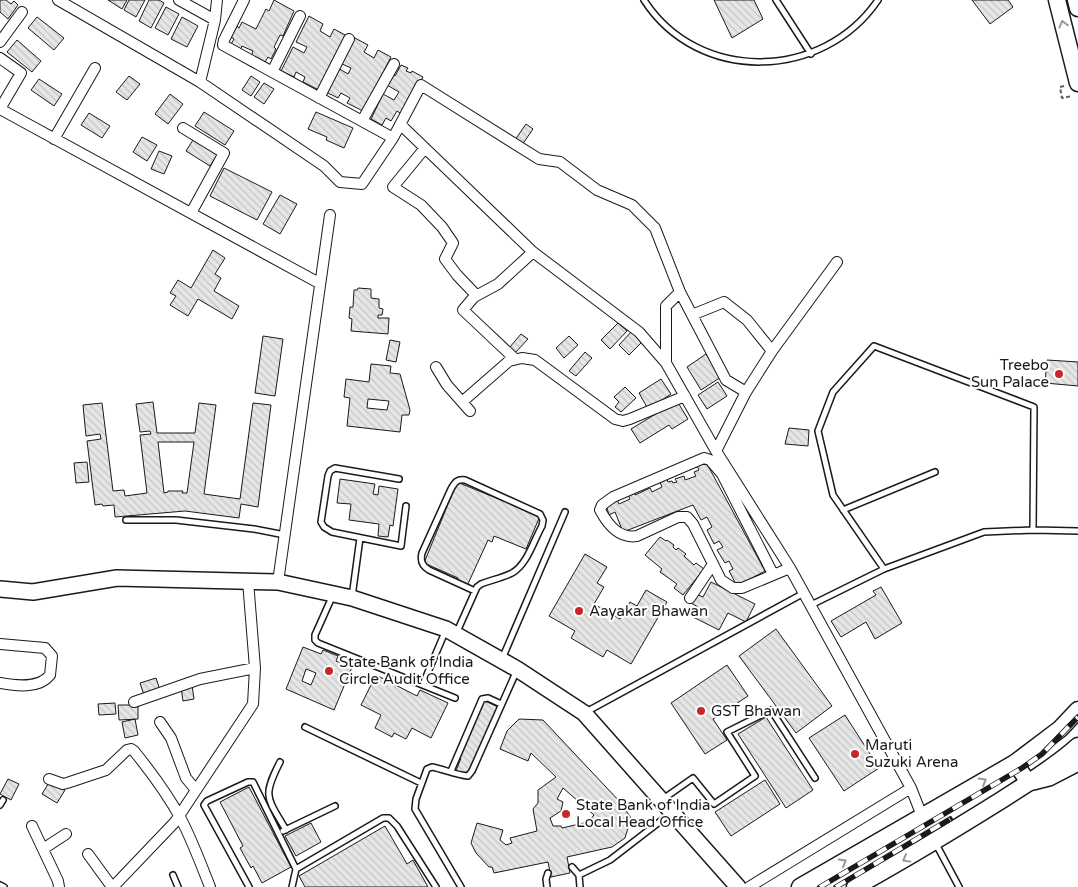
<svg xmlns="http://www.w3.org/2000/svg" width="1078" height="887" font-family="'Varela Round',sans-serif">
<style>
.building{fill:url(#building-back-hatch);stroke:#1a1a1a;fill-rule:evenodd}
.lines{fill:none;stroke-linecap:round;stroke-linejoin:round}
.lane-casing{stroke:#1a1a1a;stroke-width:8}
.street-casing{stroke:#1a1a1a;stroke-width:12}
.secondary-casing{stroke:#1a1a1a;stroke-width:18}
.primary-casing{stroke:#1a1a1a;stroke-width:19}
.path{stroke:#5f5f5f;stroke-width:2;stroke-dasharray:4 2.5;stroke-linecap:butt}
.lane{stroke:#fff;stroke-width:5}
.street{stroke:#fff;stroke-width:10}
.secondary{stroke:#fff;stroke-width:15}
.primary{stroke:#fff;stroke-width:16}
.rail-casing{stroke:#1a1a1a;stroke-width:5.5}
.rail{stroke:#fff;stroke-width:4;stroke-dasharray:11;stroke-linecap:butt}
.oneway{stroke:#989898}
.poi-dot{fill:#c62828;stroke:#fff;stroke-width:2}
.labels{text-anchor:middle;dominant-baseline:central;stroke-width:4;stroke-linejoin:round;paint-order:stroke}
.poi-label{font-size:15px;fill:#1a1a1a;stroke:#fff;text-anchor:start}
</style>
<defs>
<pattern id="building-back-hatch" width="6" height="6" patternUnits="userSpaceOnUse" patternTransform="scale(1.25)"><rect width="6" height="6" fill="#e6e6e6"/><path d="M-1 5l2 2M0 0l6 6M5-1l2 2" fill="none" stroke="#c5c5c5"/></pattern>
</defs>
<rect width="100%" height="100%" fill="#fff"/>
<path class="building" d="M0,0H6L11,4L14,1L18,5L8,19L0,12Z
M108,0H127L122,9Z
M129,0H145L136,17L124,10Z
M149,0H159L164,3L151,28L139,21Z
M274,0L294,11L283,36L280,35L274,47L276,49L271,59L268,57L264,64L251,57L253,51L242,46L240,51L230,46L234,39L231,37L237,26L239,28L242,22L256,29L266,9L269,11Z
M714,0H754L763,19L732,38Z
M972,0H1008L1013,7L990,24Z
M166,7L179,14L168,35L155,28Z
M309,16L323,24L320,31L330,37L334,29L347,36L319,90L303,82L305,77L296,72L294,77L281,71L293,47L304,53L307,47L296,42Z
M37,17L64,38L54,50L28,28Z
M182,17L198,26L187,47L171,39Z
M353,37L368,45L364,52L374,58L378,50L391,57L363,111L347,103L350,98L341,93L338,98L326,92L338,68L348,74L351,68L340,63Z
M17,40L41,61L32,72L7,52Z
M401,65L408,68L406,71L411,73L412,71L423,77L403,115L397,111L391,121L386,118L382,125L371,119L383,94L394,100L399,92L387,85L393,75L395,76Z
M129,76L140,84L127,100L116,92Z
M251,76L260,82L251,96L242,90Z
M39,79L62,94L54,106L31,90Z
M264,83L274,89L264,104L254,97Z
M170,94L183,104L168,124L155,114Z
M204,112L234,131L225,145L195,126Z
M316,112L353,128L344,148L326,140L327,137L308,129Z
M89,113L110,126L102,138L81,125Z
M526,124L533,129L522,145L515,140Z
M142,137L157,145L147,161L133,152Z
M193,140L217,155L210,166L186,151Z
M159,151L172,156L164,174L151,169Z
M224,168L272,192L257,220L210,196Z
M280,195L297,204L280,234L263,224Z
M213,250L225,258L215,274L221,278L214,291L239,306L232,319L198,299L188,316L170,305L176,296L170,293L178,280L191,288Z
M358,288L371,289V298L379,299V308L383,309L382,315H378V318H389L388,334L351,331L352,319L349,318L350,307H353L354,290H357Z
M618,323L627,331L610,349L601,340Z
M633,330L643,341L629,355L619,345Z
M521,334L528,339L515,353L509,348Z
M263,336L283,339L275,396L255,393Z
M569,336L578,345L564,358L556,348Z
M390,340L400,342L396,362L386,360Z
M585,352L592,358L576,376L569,371Z
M706,354L721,377L701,390L687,367Z
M1047,360L1078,362V386L1045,383Z
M371,364L391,366L390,373L400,374L410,410L409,415H402L400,432L347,426L350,398L344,397L346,379L369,382ZM368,399L389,401L387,410L367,408Z
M661,379L671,394L648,409L639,393Z
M718,382L727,396L707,409L698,395Z
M625,387L636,398L621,412L615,407L619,402L614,397Z
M677,401L688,419L672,429L669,425L640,443L631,429Z
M153,402L157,433H195L199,403L216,405L204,494L240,499L253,403L271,405L258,507L241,504L239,518L185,511L115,517L114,505L103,506L102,504L95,505L87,441L101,439L100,434L86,436L83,405L102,403L113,491L124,490L125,496L147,493L140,435L151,434L150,431L140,432L136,404ZM158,442H194L187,493H182L183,491H168V492L164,493Z
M789,428L809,430L808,446L785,444Z
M87,462L89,482L76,483L74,463Z
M706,462L765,571L737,586L729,571L733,569L729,561L725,563L717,550L723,547L719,541L714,544L707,530L712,527L707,517L701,520L693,505L623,532L615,512L609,515L606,505L617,500L619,504L630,499L628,495L635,492V495L650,488L652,492L662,487L660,482L667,479L668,482L672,481L673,483L677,482L675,479L684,476L685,480L696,476L694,472L699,470L697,466Z
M340,479L375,484L373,494L378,495L379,486L398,489L393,526L390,525L388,537L378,536L379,524L349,520L351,504L337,503Z
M457,482L540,516L526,549L494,536L492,542L488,540L467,586L457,581L458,578L424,563Z
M660,537L666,541L667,540L674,545L673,547L676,550L678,548L686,554L684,556L694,565L696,563L704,569L683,595L674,588L677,584L660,572L662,569L645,555Z
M585,554L607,567L597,583L604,587L594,604L620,619L630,602L637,606L646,590L667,602L631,664L607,650L603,657L571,638L575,631L549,616Z
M711,582L755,604L746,622L728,613L719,630L693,617L698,607L691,603L696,594L703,597Z
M881,587L902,623L875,639L866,622L841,637L831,621L876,595L873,591Z
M776,629L832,706L796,733L739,656Z
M303,647L321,654L323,650L338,656L336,661L352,667L334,710L286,689ZM306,669L316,673L311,685L302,681Z
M727,665L748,696L713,719L727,740L705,754L671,703Z
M376,675L417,696L420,690L448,703L431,738L412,728L406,739L394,733L392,737L375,728L381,715L361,705Z
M156,678L160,690L144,695L140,683Z
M192,685L194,699L183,701L181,687Z
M483,700L498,707L474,764L472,763L467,775L456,771L461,758L459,757Z
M115,703L116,714L99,715L98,704Z
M118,705H138V719L119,720Z
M845,715L879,768L844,791L809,738Z
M766,717L813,790L786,808L738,734Z
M135,719L138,735L125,738L122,722Z
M519,719L543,720L621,803L631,818L625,838L612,847L567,857L570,873L551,877L548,862L494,873L492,867H489L476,853L471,843L477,823L503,830L500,840L506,845L512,843L510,838L537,831L533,809L538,803V790L556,777L531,753L528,761L500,749L507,731ZM563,788L594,815L588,822L562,828L561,826H553L550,818L561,811L563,802L557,799Z
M8,779L19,784L11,800L0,794Z
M765,780L780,804L731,836L715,812Z
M50,781L65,790L57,803L42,794Z
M249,787L291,867L262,883L253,866L251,868L240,848L243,846L220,802Z
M311,823L321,842L296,856L285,836Z
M385,826L407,864L413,860L428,887H305L299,876Z"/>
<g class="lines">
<g class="lane-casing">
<path id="lane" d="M644,0C698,84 823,81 878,0
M776,0L811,54
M399,479L335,468L330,471L328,476L321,522L324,527L332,532L401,546L406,506
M843,510L935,472
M126,520H176L254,529L285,535
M884,569L833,495L818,431L833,392L874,346L1034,407L1033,530
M332,597L315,635V640L318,643L455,698
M352,597L360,538
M811,605L884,569L984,532L1033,530L1078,531
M456,634L477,587L481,584C491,580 502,578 512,573C527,565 534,540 542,526L543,520L540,514L465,480C457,479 455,482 451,489L422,553C420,561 422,566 429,570L475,591
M502,659L565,512
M423,684L445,632
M586,712L804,593
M305,727L421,783
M280,762C262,797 267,797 286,830
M451,771L482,699L488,698L501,704
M663,799L693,778L714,804L755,776L727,732L771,710L815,778
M0,805L3,800
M283,831L335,806
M936,844L959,887
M572,867L579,875L580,887
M296,869L383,818H389L397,826L436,887
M173,875L178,887
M579,875L610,860L671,813
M0,885L4,887
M249,887L204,805L207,801L248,782H253L255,786L293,863L296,869L292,887
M461,887L415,809L416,799L427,769L432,767C443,769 456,775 468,776L472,771L517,670
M547,887L546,879L548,873"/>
</g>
<g class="street-casing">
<path id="street" d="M58,0L200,82L324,166L340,182L362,184L393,138L421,85L539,159L560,162L597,190L632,205L655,228L680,292L726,380L746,392
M179,0L215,20
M244,0L224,40L223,45L393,138
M0,42L22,12
M0,58L21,73L0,109
M272,72L300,16
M200,82L215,20L217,0
M319,98L349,39
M0,109L319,283
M362,121L394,64
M401,125L533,252L639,332L666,363L716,451L790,568L911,788L922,816
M183,128L224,153L191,213
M54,139L95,68
M425,148L393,187L421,205L442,227L453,243L445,259L457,275L476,295
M692,315L724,302L747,320L772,351
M515,359L463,310L474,297L498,284L533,252
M666,363V306L680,292
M436,367L447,385L470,411
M462,402L509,361L522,358L535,360L615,419L623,421L630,419L685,396
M716,451L746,392L772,351L837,262
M773,574L722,474L710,460L704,458L613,497L602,505L600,510C608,525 619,539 637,536L678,517H687L693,524L721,580L733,588H742L790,568
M278,582L330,215
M690,598L713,564
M0,644L45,648L52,656L50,675C39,689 16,686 0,683
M134,702L200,679L255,668
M160,722L171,738L186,778L196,790
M49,779L63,784L67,783L106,770L127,750L131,749L134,751C151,772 168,795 181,819C192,840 201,864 210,887
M32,826L58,881L59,887
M43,849L66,834
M88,854L112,887
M113,887L175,822L253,704L255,668L248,581
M749,887L911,788"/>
</g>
<g class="secondary-casing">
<path id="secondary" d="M0,589L33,592L117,578L278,582L352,598L446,629L517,669L584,713L738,887
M1015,763L1029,783
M1033,782L1049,778L1078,763"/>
</g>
<g class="primary-casing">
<path id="primary" d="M1057,0L1078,83
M1076,0L1078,8
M800,887L1015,763L1060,729L1078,710
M855,887C904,860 952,831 1000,801C1026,784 1055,767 1078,746"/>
</g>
<path class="path" d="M1064,86L1060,87L1062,98L1072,96"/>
<use href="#lane" class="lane"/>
<use href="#street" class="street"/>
<use href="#secondary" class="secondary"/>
<use href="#primary" class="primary"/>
<g class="rail-casing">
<path id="rail" d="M820,887L1022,768L1042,754L1078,717
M836,887L950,819"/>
</g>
<use href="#rail" class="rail"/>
</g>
<defs><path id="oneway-chevron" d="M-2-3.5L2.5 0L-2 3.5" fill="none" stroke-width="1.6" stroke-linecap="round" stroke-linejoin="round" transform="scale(1.25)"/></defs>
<g class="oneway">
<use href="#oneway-chevron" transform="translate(1063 24) rotate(-105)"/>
<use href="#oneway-chevron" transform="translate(983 781) rotate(-31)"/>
<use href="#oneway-chevron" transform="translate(906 859) rotate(151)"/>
<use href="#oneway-chevron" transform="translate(843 862) rotate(-30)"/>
</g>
<g class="poi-dot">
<circle cx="1059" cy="374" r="5"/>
<circle cx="579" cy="611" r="5"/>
<circle cx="329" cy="671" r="5"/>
<circle cx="701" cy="711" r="5"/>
<circle cx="855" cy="754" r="5"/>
<circle cx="566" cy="814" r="5"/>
</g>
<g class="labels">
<g class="poi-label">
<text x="1049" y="365" text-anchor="end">Treebo<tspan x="1049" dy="17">Sun Palace</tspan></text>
<text x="589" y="611">Aayakar Bhawan</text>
<text x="339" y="662">State Bank of India<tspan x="339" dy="17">Circle Audit Office</tspan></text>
<text x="711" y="711">GST Bhawan</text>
<text x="865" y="745">Maruti<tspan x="865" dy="17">Suzuki Arena</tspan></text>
<text x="576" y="805">State Bank of India<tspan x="576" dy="17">Local Head Office</tspan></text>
</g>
</g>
</svg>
